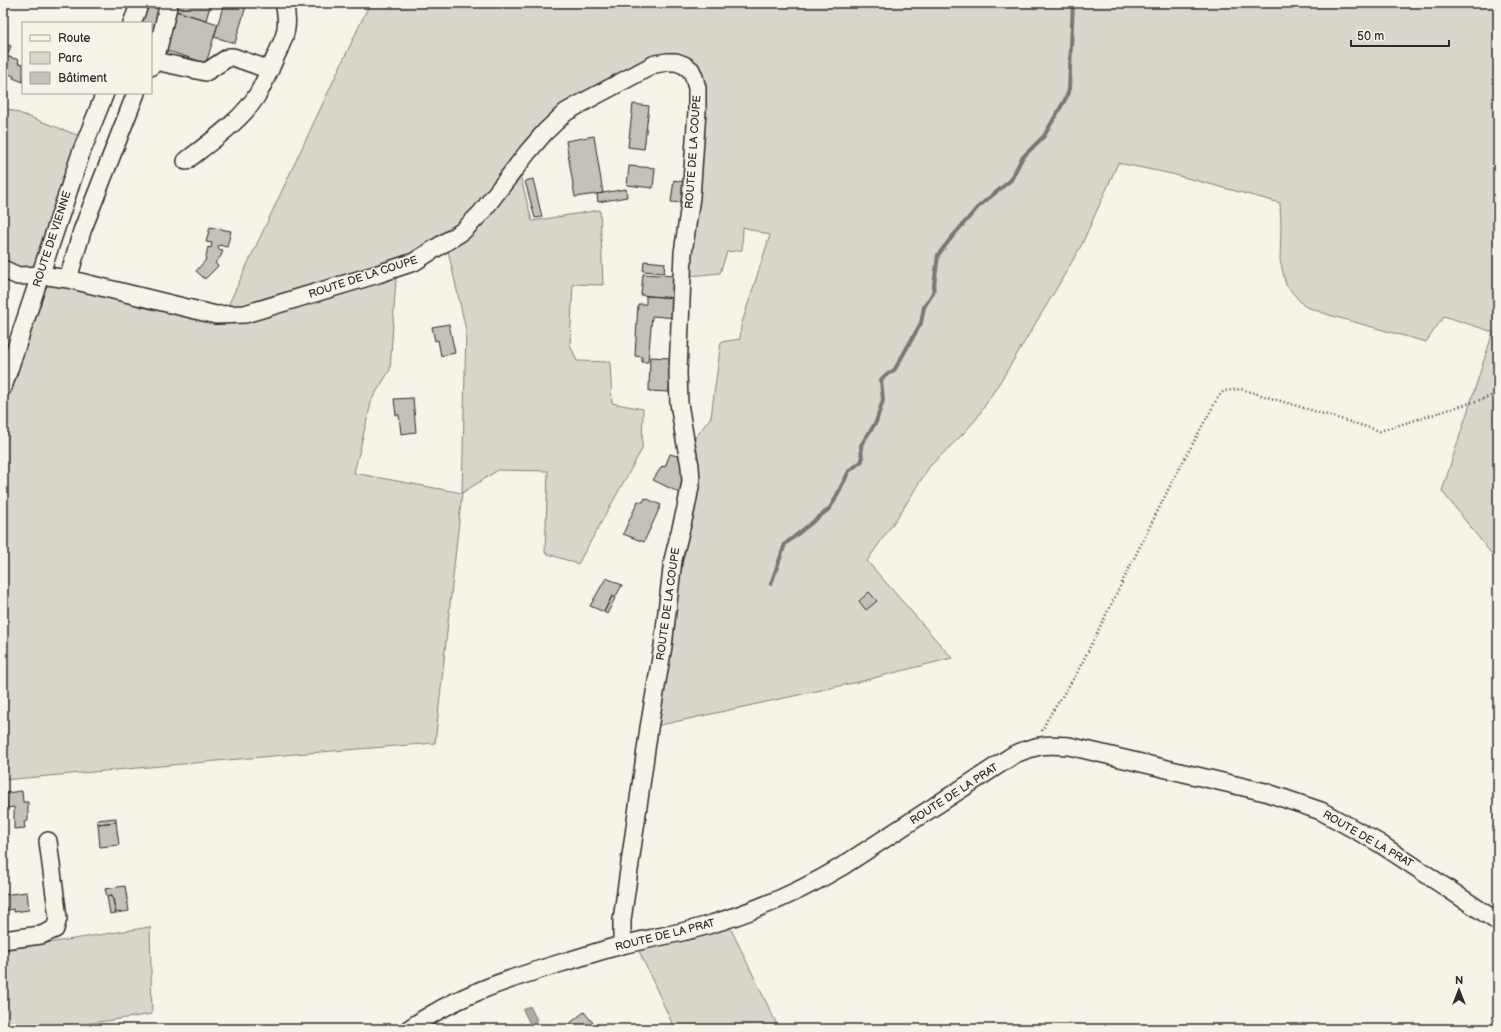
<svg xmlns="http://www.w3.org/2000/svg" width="1501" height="1032" font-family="'Balsamiq Sans',sans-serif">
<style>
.green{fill:#dad6cc;stroke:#82807c}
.water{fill:#afaca4;stroke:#7a7874}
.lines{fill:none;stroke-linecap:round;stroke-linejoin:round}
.stream{stroke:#7a7874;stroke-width:4}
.building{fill:#c4c1b9;stroke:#2b2b2b}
.minor-casing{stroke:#2b2b2b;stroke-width:20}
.path{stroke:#2b2b2b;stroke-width:2.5;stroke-dasharray:1 3;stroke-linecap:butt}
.minor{stroke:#f7f3e8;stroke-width:17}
.labels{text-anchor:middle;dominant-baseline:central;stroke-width:3;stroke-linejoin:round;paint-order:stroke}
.street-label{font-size:11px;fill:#2b2b2b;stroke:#f7f3e8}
</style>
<rect width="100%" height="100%" fill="#f7f3e8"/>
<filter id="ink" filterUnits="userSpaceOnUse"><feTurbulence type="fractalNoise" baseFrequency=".025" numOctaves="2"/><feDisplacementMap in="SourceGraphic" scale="8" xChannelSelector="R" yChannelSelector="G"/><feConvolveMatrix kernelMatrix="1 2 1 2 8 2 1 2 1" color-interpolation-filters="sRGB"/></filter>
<g filter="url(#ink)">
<path class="green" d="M370,3H1498V562L1442,491L1493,332L1444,316L1426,342L1329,315L1304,306L1286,285L1280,260L1281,226L1280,203L1172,174L1118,163L1082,244L1058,286L1005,374L977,418L963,434L929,467L903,509L867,561L952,658L858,682L656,726L692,442L711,417L721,342L740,339L741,326L770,235L743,227L742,250L727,252L720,273L690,276L691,60L598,87L458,229L400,261L225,312Z
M3,107L80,136L32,273L3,263Z
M519,171L532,221L600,210L603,285L573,284L570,345L577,361L610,362L612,403L643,409L642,449L578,564L545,553L548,471L498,470L462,493L435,743L295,754L3,780V404L44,282L219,322L387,278H396L390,370L372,399L354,473L462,493L466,330L448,251L467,238Z
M150,927L152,1014L52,1029H3V950Z
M730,927L779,1029H663L672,1023L639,951Z"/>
<path class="water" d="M530,1006L537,1020L530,1024L523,1010Z"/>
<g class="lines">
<path class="stream" d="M771,584L785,544L829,509L833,503L849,471L862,461L861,445L876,422L883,400L881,380C885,373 891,374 895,369L921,323L924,307L933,293L938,255L952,237L978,207L1011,180L1022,158L1044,136L1066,98L1069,90L1073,3"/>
</g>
<path class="building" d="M148,3H166L151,43V23H140Z
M178,3H211L206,20L176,11Z
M224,3H247L235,43L214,37Z
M176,11L218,24L206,63L164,50Z
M3,43L11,46L8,54L3,52Z
M3,55L19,60L18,63L23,64V82L13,78L14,76L3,72Z
M633,104L649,106L644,149L628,147Z
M594,136L603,193L575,197L566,141Z
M629,166L655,168L653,188L627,185Z
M533,179L542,217L535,218L525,181Z
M674,180L684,182L682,203L671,202Z
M626,189L627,197L598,202L597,194Z
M210,227L231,231L227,247L219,245L218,249L223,250L221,256L215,263L218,266L205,279L196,271L205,261L208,247L211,248L212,243L206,242Z
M644,261L665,263L664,273L643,271Z
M643,274L675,276L673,298L641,295Z
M646,296L678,298L677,318L652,316L648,362H642V357L635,356L638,304H646Z
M449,324L455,353L441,356L438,340L435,341L432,327Z
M650,357L671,358L669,392L649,391Z
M413,398L416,432L401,434L399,415H396L394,399Z
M670,454L685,458L686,481L680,493L653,480L662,466L665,467Z
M645,498L661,505L644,542L623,534L638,501L643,502Z
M606,578L622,585L615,598L612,596L604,612L590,606Z
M869,592L877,601L866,610L859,601Z
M612,596L615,598L607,614L604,612Z
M22,791L23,802H28V821L24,822L25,828L14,829V807L7,808L6,793Z
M116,818V822L98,824L97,820Z
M116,822L119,845L100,847L98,824Z
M125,886L129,911L116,913L112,895L107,896L105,889Z
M27,892L29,910L14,912L13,909L3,911V895Z
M112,895L116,913L110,914L107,896Z
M584,1012L598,1029H563Z"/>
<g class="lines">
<g class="minor-casing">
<path id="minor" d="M132,23L140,3
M155,61L206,72L229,57H233L270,70
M151,67L155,61L169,3
M186,161C210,142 244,119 259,92C265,81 270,69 275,58C285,37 290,26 284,3
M3,269L18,276L41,275L68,279L216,315L245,314L378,274L414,262L463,231L481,213L527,153L545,132L566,112L591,98L655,64L667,62H676L684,65L691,70L694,77L697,88V111L691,197L683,253L678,372L679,403L684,434L690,466L691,482L686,508L673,560L663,646L649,728L622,920V945
M68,279L82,231L136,93
M3,387L81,153L105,93
M3,940L41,935L55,929L58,918L48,841
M409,1029C455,996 508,979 561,963C582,957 602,950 622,945C650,938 678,934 705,926C753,912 798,893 841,867L1015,754C1038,745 1044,744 1069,746L1265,792L1321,811L1379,843L1498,922"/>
</g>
<path class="path" d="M1042,731L1047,720L1077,673L1171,484L1218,397L1224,391L1241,389L1380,431L1486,398L1498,393"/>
<use href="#minor" class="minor"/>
</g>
</g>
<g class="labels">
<g class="street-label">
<text transform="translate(693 152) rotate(-86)">ROUTE DE LA COUPE</text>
<text transform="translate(52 239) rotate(-72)">ROUTE DE VIENNE</text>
<text transform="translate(363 277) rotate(-18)">ROUTE DE LA COUPE</text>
<text transform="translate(668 604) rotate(-82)">ROUTE DE LA COUPE</text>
<text transform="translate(954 794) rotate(-33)">ROUTE DE LA PRAT</text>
<text transform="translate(1368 839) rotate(30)">ROUTE DE LA PRAT</text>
<text transform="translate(665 935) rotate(-14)">ROUTE DE LA PRAT</text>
</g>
</g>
<rect width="1501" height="1032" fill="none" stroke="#f7f3e8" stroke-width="16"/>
<rect x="8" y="8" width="1485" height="1016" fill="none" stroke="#2b2b2b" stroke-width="1.5" filter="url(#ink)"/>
<rect x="22" y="22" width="130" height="72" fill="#f7f3e8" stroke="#a5a39c"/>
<rect x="30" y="35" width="20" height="6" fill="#f7f3e8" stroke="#a5a39c"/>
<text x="58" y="42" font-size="12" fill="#2b2b2b">Route</text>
<rect x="30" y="52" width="20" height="12" fill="#dad6cc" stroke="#a5a39c"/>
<text x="58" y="62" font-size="12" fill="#2b2b2b">Parc</text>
<rect x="30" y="72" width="20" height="12" fill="#c4c1b9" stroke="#a5a39c"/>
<text x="58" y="82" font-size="12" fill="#2b2b2b">Bâtiment</text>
<g transform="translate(1459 990)" stroke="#f7f3e8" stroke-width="3" paint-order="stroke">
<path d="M0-3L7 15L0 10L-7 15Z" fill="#2b2b2b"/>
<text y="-6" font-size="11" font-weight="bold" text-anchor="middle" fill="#2b2b2b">N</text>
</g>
<path d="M1351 40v6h98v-6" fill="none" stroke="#2b2b2b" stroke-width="2"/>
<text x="1357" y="40" font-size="12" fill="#2b2b2b" stroke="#f7f3e8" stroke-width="3" paint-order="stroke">50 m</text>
</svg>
